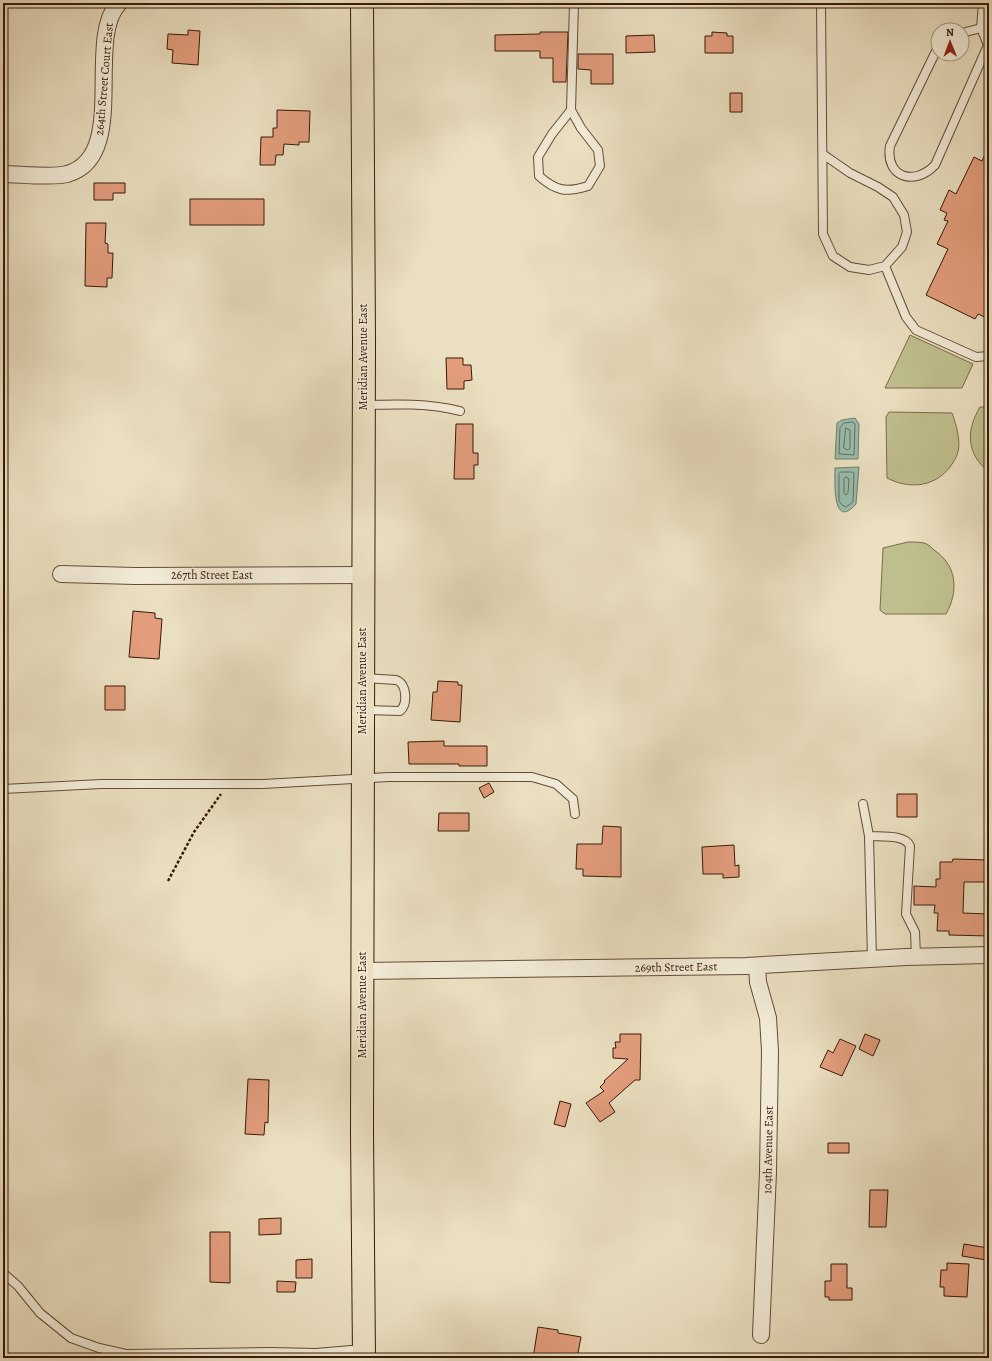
<svg xmlns="http://www.w3.org/2000/svg" width="992" height="1361" font-family="Alegreya,serif">
<style>
.green{fill:#bfbf8d;stroke:#7c6c4a}
.water{fill:#98bdae;stroke:#727c6c}
.lines{fill:none;stroke-linecap:round;stroke-linejoin:round}
.shore{stroke:#686c5b;stroke-width:1}
.building{fill:#e39d7d;stroke:#391a08}
.service-casing{stroke:#654b36;stroke-width:10}
.minor-casing{stroke:#654b36;stroke-width:18}
.primary-casing{stroke:#391a08;stroke-width:24}
.path{stroke:#391a08;stroke-width:2.5;stroke-dasharray:3 2;stroke-linecap:butt}
.service{stroke:#f1ead6;stroke-width:8}
.minor{stroke:#f1ead6;stroke-width:16}
.primary{stroke:#eadfc0;stroke-width:22}
.labels{text-anchor:middle;dominant-baseline:central;stroke-width:3;stroke-linejoin:round;paint-order:stroke}
.street-label{font-size:12px;fill:#391a08;stroke:#f1ead6}
</style>
<rect width="100%" height="100%" fill="#eadfc0"/>
<filter id="stains"><feTurbulence type="fractalNoise" baseFrequency=".005" numOctaves="4"/><feColorMatrix values="0 0 0 0 .2 0 0 0 0 .09 0 0 0 0 .02 0 0 0 .5 -.17"/></filter>
<radialGradient id="worn" r=".72"><stop offset=".6" stop-color="#630" stop-opacity="0"/><stop offset="1" stop-color="#630" stop-opacity=".3"/></radialGradient>
<path class="green" d="M910,335L973,364L962,388H885Z
M980,407H989V472C966,454 966,430 980,407Z
M889,412L952,413C956,424 962,443 957,455C944,485 914,492 887,478L886,417Z
M908,542C913,542 919,542 924,543C928,544 931,547 934,550C957,565 959,591 946,614H885L880,610L883,548Z"/>
<path class="water" d="M855,418L859,424L858,459H835L837,423L842,420Z
M859,467L856,504C832,531 835,481 835,468Z"/>
<g class="lines">
<path class="shore" d="M844,423L853,422L855,424L854,455L839,454L840,428Z
M846,428L850,430V448L848,450L844,448Z
M841,472H852L854,473L853,502L846,507L842,505L839,501V474Z
M846,477L849,479L848,493L846,495L844,493V479Z"/>
</g>
<path class="building" d="M188,30L200,31L198,65L172,63L173,50L167,49L168,34L188,35Z
M540,32H568L566,82H553V58H540V51H495V35L540,34Z
M712,32L727,33V36H733V53H705V36H712Z
M654,35L655,52L626,53V36Z
M578,54H613V84H591V70L578,69Z
M730,93H742V112H730Z
M277,110L310,111L309,142H299V145L284,144L283,155H276L275,165H260L261,137H273V128H277Z
M989,146V319L978,314L975,319L926,295L948,249L937,244L948,221L944,220L947,213L940,210L949,190L956,194L974,157L982,161Z
M94,183H125V193H113V200H94Z
M190,199H264V225H190Z
M86,223H106L105,243L108,244V253H113L112,278H107V287L85,286Z
M446,358H463V365H471L472,380L464,381V389H447Z
M456,424H473V453H478V465H474V479H454Z
M133,611L155,613V618L162,619L159,659L129,657Z
M438,681L458,682V685H462L460,722L431,720L433,692H437Z
M105,686H125V710H105Z
M444,741V746H487V766H459V764H409L408,742Z
M489,783L494,792L484,798L479,788Z
M897,794H917V817H897Z
M439,813H469V831H438Z
M603,826L621,827V877L583,876V869H576L577,844H602Z
M734,845L735,866L739,865V877L723,878V874H703L702,847Z
M953,859L989,860V882H964L963,913L989,914V936L949,935V931H937L938,913H934L935,905H914V886L936,887V879H940V862H952Z
M620,1034H641L640,1080H635L609,1103L615,1112L600,1122L586,1103L604,1091L600,1087L605,1082L604,1081L628,1059L613,1058V1048H616L615,1042H620Z
M865,1034L880,1040L873,1056L859,1049Z
M840,1039L856,1046L842,1076L820,1067L828,1050L833,1053Z
M248,1079L269,1080L268,1123L265,1122L264,1135L245,1134Z
M560,1101L571,1104L565,1127L554,1124Z
M828,1143H849V1153H828Z
M870,1190H888L886,1227H869Z
M281,1218V1234L259,1235V1219Z
M210,1232H230V1283L210,1282Z
M964,1244L988,1248L987,1260L962,1256Z
M312,1259V1278H296V1260Z
M947,1263L969,1264L967,1297L944,1296V1287H940L941,1270H947Z
M831,1264H847V1288H852V1300H829V1297H825V1281H831Z
M277,1281L296,1282L295,1292H277Z
M538,1327L558,1330V1333L581,1337L577,1358H533Z"/>
<g class="lines">
<g class="service-casing">
<path id="service" d="M821,3L823,234L833,256L850,267L869,270L885,266L906,317L916,330L976,357L989,356
M962,33L981,28
M938,47L890,146C885,177 914,187 935,165L988,45L981,28L983,3
M571,110L552,134L538,157L539,176C556,191 566,193 588,186L600,166L598,150L581,128L571,110L574,3
M824,155L850,173L878,187L893,197L904,215L907,232L902,247L885,266
M364,405C396,404 429,403 460,411
M364,678L396,680C407,683 408,704 400,711L365,710
M3,789L101,784H263L389,777H532L556,784L573,799L575,814
M863,804L869,836L872,959
M869,836C880,837 905,834 910,846L906,914L915,932L916,957
M3,1273L18,1286L40,1313L71,1338L99,1348L126,1354L270,1352L316,1353L363,1349"/>
</g>
<g class="minor-casing">
<path id="minor" d="M3,174C18,174 54,178 67,174C130,157 84,39 119,3
M61,574L135,576L363,575
M757,966L758,982L768,1018L770,1051L768,1172L761,1335
M362,971L746,966L906,957L989,955"/>
</g>
<g class="primary-casing">
<path id="primary" d="M362,3L364,340L362,1132L364,1358"/>
</g>
<path class="path" d="M168,881L194,832L221,794"/>
<use href="#service" class="service"/>
<use href="#minor" class="minor"/>
<use href="#primary" class="primary"/>
</g>
<g class="labels">
<g class="street-label">
<text transform="translate(104 79) rotate(-85)">264th Street Court East</text>
<text transform="translate(363 357) rotate(-90)">Meridian Avenue East</text>
<text x="212" y="575">267th Street East</text>
<text transform="translate(362 681) rotate(-90)">Meridian Avenue East</text>
<text transform="translate(676 967) rotate(-1)">269th Street East</text>
<text transform="translate(362 1005) rotate(-90)">Meridian Avenue East</text>
<text transform="translate(768 1150) rotate(-89)">104th Avenue East</text>
</g>
</g>
<rect width="992" height="1361" fill="none" stroke="#eadfc0" stroke-width="16"/>
<rect x="4" y="4" width="984" height="1353" fill="none" stroke="#391a08" stroke-width="2"/>
<rect x="8" y="8" width="976" height="1345" fill="none" stroke="#391a08"/>
<g transform="translate(950 42) rotate(359)"><circle r="19" fill="#f1ead6" stroke="#a79784"/>
<path d="M0-3L7 15L0 10L-7 15Z" fill="#8f2418"/>
<text y="-6" font-size="11" font-weight="bold" text-anchor="middle" fill="#391a08">N</text>
</g>
<rect width="100%" height="100%" filter="url(#stains)"/>
<rect width="100%" height="100%" fill="url(#worn)"/>
</svg>
